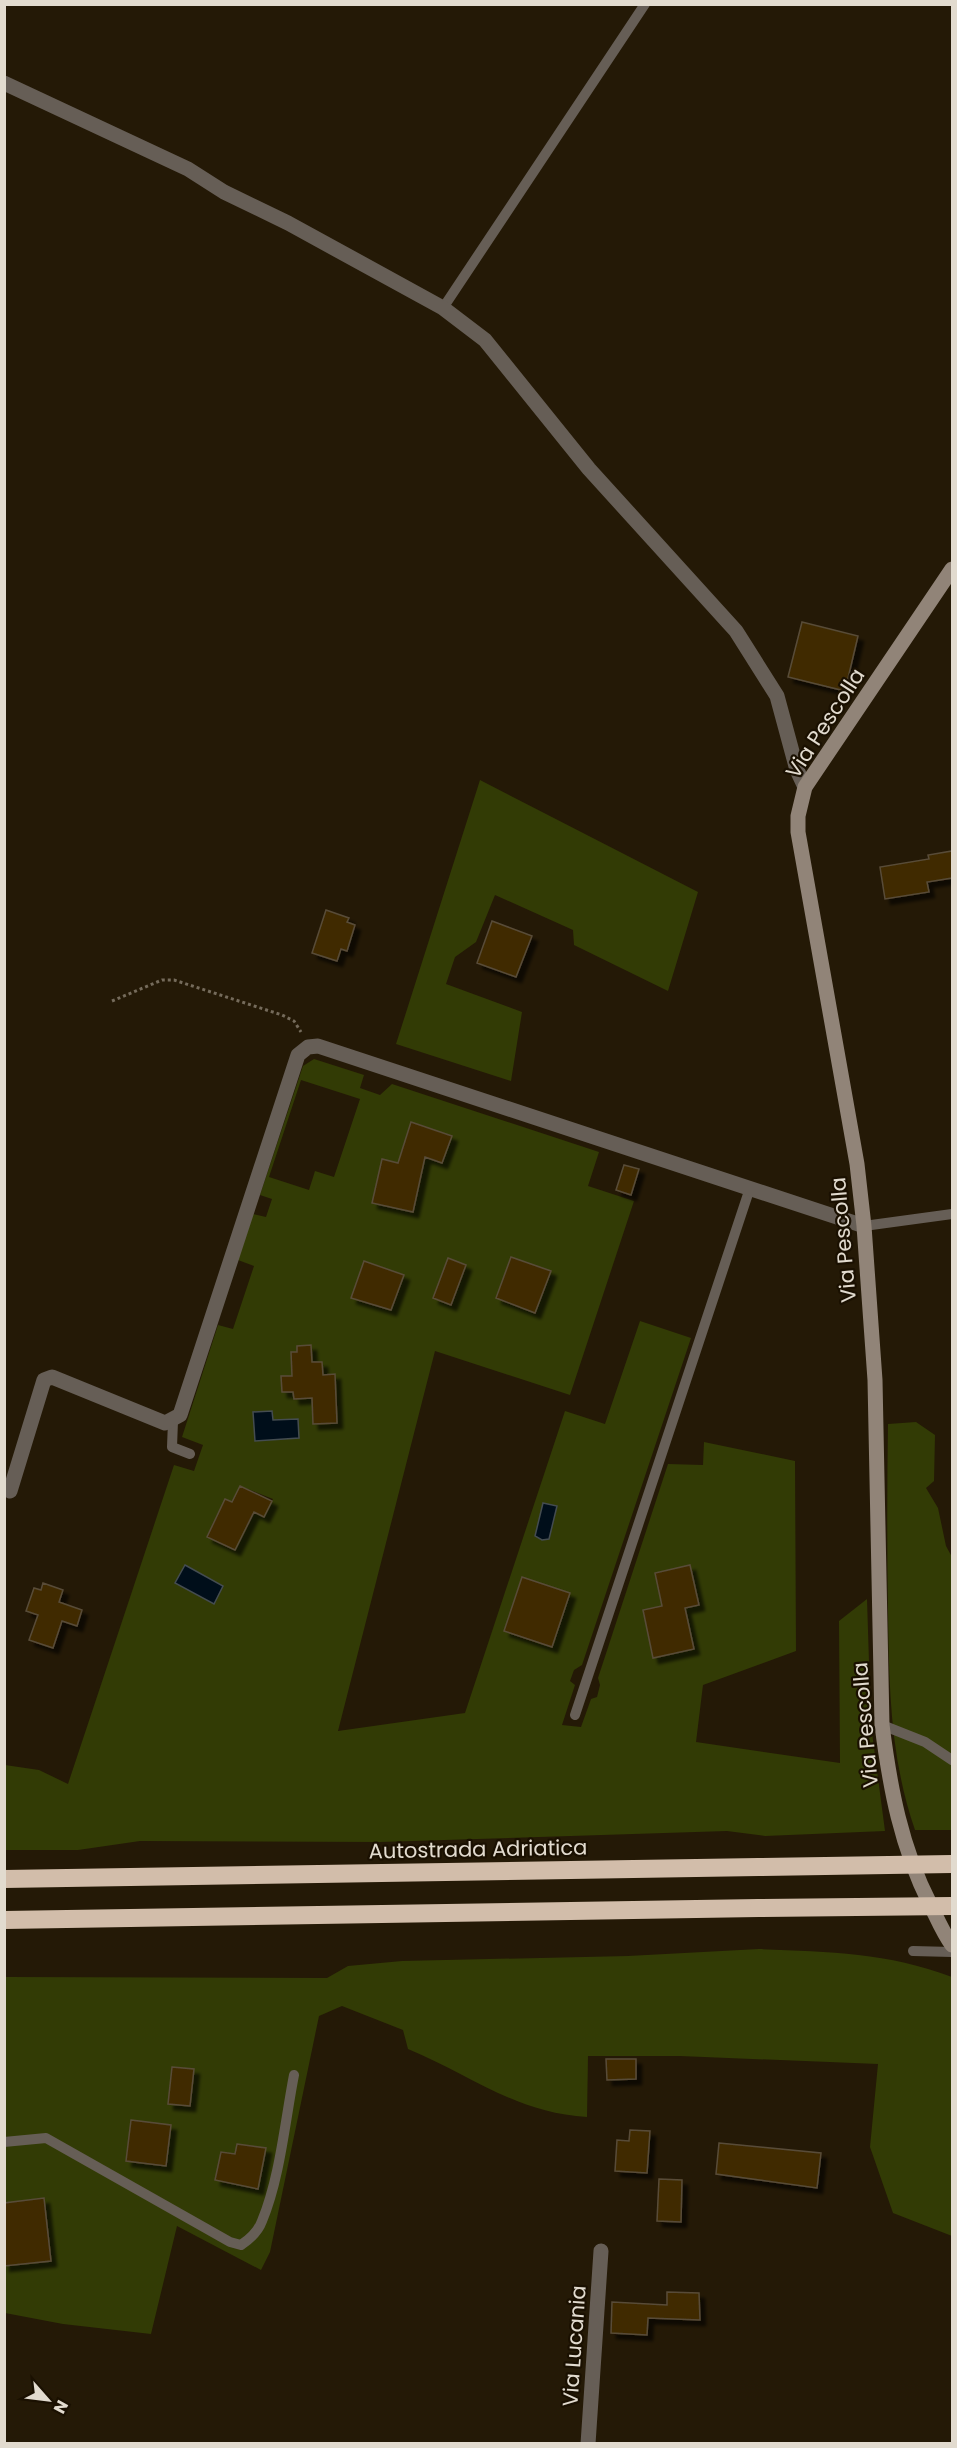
<svg xmlns="http://www.w3.org/2000/svg" width="957" height="2448" font-family="Poppins,sans-serif">
<style>
.green{fill:#323b05;fill-rule:evenodd}
.water{fill:#000e1a;stroke:#444c50;stroke-width:1.5}
.building{fill:#3f2b02;stroke:#594c38;stroke-width:1.5;filter:url(#shadow)}
.lines{fill:none;stroke-linecap:round;stroke-linejoin:round}
.path{stroke:#756b5b;stroke-width:3;stroke-dasharray:3 3;stroke-linecap:butt}
.lane{stroke:#665e56;stroke-width:10}
.street{stroke:#665e56;stroke-width:15}
.secondary{stroke:#918478;stroke-width:15}
.highway{stroke:#d2bdaa;stroke-width:18}
.highway-bridge{stroke:#d2bdaa;stroke-width:18}
.labels{text-anchor:middle;dominant-baseline:central;stroke-width:4.5;stroke-linejoin:round;paint-order:stroke}
.street-label{font-size:21px;fill:#e2dbcf;stroke:#1a1001}
</style>
<defs>
<filter id="shadow"><feDropShadow dx="5.5" dy="5.5" stdDeviation="1.5" flood-color="#0009"/></filter>
</defs>
<rect width="100%" height="100%" fill="#241906"/>
<path class="green" d="M480,780L698,892L668,991L574,945L573,930L495,895L476,942L455,957L446,984L522,1012L511,1081L396,1044Z
M314,1059L364,1075L360,1088L380,1095L392,1084L599,1152L588,1186L634,1201L570,1395L435,1351L338,1731L465,1713L565,1411L605,1424L640,1321L691,1338L582,1665L574,1670L570,1681L575,1685L562,1725L581,1727L591,1699L597,1697L600,1685L598,1678L668,1464L703,1465L704,1442L795,1461L796,1651L703,1685L696,1742L840,1763L839,1621L867,1599L871,1725L885,1831L765,1836L727,1831L380,1842L140,1841L78,1850H5V1765L39,1770L68,1784L174,1465L194,1471L203,1445L182,1437L218,1325L233,1329L254,1266L238,1260L253,1214L266,1217L272,1199L260,1195L303,1066ZM301,1080L360,1099L334,1177L315,1171L309,1190L269,1177ZM382,1159L422,1168L413,1212L372,1203ZM365,1261L404,1275L391,1310L377,1305L372,1283L365,1302L351,1298ZM311,1345L312,1362H322L323,1375L293,1392L281,1377L296,1376L291,1352H297V1346ZM240,1486L273,1499L264,1517L254,1512L235,1550L207,1536L225,1499L232,1502ZM690,1565L699,1605L685,1608L653,1658L643,1611L662,1606L655,1573ZM522,1577L570,1593L551,1647L504,1631Z
M916,1422L935,1435L934,1481L926,1488L938,1508L946,1546L952,1557V1830H915C890,1758 889,1686 888,1610C887,1548 887,1486 888,1424Z
M759,1949C828,1952 887,1952 952,1977V2236L893,2213L870,2147L878,2064L680,2056H588L587,2117C516,2113 471,2075 408,2049L403,2030L342,2006L319,2016L270,2252L261,2270L177,2226L151,2334L63,2324L5,2313L4,2266L51,2260L44,2198L5,2203V1977L327,1978L348,1966L402,1961L628,1956ZM172,2067L194,2069L190,2106L168,2104ZM131,2120L166,2166L126,2161ZM237,2144L266,2148L258,2189L216,2180L221,2152L235,2154Z"/>
<path class="water" d="M272,1411L273,1420L298,1419L299,1438L255,1441L253,1412Z
M543,1503L557,1506L549,1539L542,1540L535,1536Z
M185,1565L223,1586L214,1604L175,1583Z"/>
<path class="building" d="M802,622L858,636L845,691L788,677Z
M952,851V878L927,882L929,892L885,899L880,867L929,859L928,855Z
M326,910L349,918L347,922L355,925L347,951L341,949L337,961L312,953Z
M492,921L532,936L516,977L477,963Z
M411,1122L452,1136L442,1163L425,1157L413,1212L372,1203L382,1159L398,1163Z
M624,1165L639,1169L631,1195L616,1190Z
M511,1257L551,1271L535,1313L496,1298Z
M448,1258L466,1265L451,1305L433,1298Z
M364,1261L404,1275L391,1310L351,1298Z
M311,1345L312,1362H322L323,1375L335,1374L337,1423L313,1424L312,1398L294,1399L293,1392H282L281,1376H292L291,1352H297V1346Z
M240,1486L272,1501L264,1517L254,1512L235,1550L207,1537L225,1499L232,1502Z
M690,1565L699,1605L685,1608L694,1649L653,1658L643,1610L662,1606L655,1573Z
M522,1577L570,1593L552,1647L504,1631Z
M43,1583L63,1590L59,1602L82,1610L77,1626L62,1621L53,1648L29,1640L38,1615L26,1611L34,1588L41,1590Z
M606,2059H636V2079L607,2080Z
M172,2067L194,2069L190,2106L168,2104Z
M131,2120L171,2125L166,2166L126,2161Z
M630,2130L650,2131L647,2173L615,2171L617,2140L629,2141Z
M719,2143L821,2153L817,2188L716,2174Z
M237,2144L266,2148L258,2189L215,2180L221,2152L235,2154Z
M659,2179L682,2180L681,2222L657,2221Z
M44,2198L51,2261L4,2266V2203Z
M667,2292L699,2293L700,2320L648,2318L647,2335L611,2333L612,2302L667,2305Z"/>
<g class="lines">
<path class="path" d="M112,1001L162,980H174L282,1015L294,1021L301,1032"/>
<path class="lane" d="M443,308L645,4
M864,1226L952,1214
M173,1421L172,1447L190,1454
M575,1715L750,1188
M882,1725L925,1742L952,1760
M913,1951L952,1952
M4,2142L46,2138L230,2242L241,2245C250,2239 258,2232 262,2221C280,2178 285,2121 294,2075"/>
<path class="street" d="M4,83L188,169L224,192L288,223L443,308L485,340L589,469L736,631L777,696L797,770L805,787
M10,1491L44,1380L52,1377L165,1423L180,1415L298,1055L308,1047L318,1046L864,1226
M588,2444L601,2251"/>
<path class="secondary" d="M952,569L805,787L798,816V832L857,1164L864,1226L875,1380L882,1725C890,1788 901,1847 930,1904C937,1918 943,1933 952,1945"/>
<path class="highway" d="M4,1879L759,1867
M4,1920L759,1908"/>
<path class="highway-bridge" d="M759,1867L952,1864
M759,1908L952,1906"/>
</g>
<g class="labels">
<g class="street-label">
<text transform="translate(825 723) rotate(-57)">Via Pescolla</text>
<text transform="translate(843 1240) rotate(-95)">Via Pescolla</text>
<text transform="translate(865 1725) rotate(-95)">Via Pescolla</text>
<text transform="translate(478 1849) rotate(-1)">Autostrada Adriatica</text>
<text transform="translate(574 2346) rotate(-86)">Via Lucania</text>
</g>
</g>
<rect width="957" height="2448" fill="none" stroke="#e2dbcf" stroke-width="12"/>
<g transform="translate(48 2400) rotate(118)" stroke="#1a1001" stroke-width="4.5" paint-order="stroke">
<path d="M0-4.5L10 22L0 15L-10 22Z" fill="#e2dbcf"/>
<text y="-9" font-size="16" font-weight="bold" text-anchor="middle" fill="#e2dbcf">N</text>
</g>
</svg>
